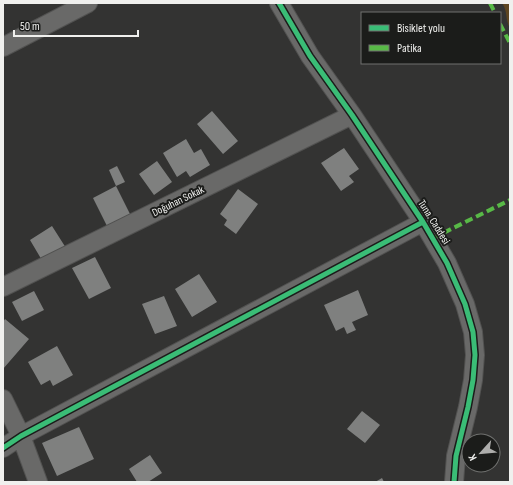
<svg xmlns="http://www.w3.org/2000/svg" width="513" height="485" font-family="'Sofia Sans Condensed',sans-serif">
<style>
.green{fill:#5d4521}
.building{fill:#7f807f}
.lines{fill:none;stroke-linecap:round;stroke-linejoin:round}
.street-casing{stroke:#525251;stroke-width:20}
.street{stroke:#696968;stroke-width:18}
.quiet{stroke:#58b947;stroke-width:4;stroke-dasharray:8 4;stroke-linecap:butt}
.cycleway-casing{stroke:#1b1c1a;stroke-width:8}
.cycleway{stroke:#3abd76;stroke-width:5}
.labels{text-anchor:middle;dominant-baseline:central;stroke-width:4;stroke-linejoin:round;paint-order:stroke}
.street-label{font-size:11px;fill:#f0f0ee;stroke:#1b1c1a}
</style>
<rect width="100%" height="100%" fill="#333332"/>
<path class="green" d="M502,3H510V28C505,20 508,11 502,3Z"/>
<path class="building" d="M212,111L238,141L223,154L197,124Z
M186,139L194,153L201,149L210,165L190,177L186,171L177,177L163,153Z
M344,148L359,169L349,176L354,182L341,191L321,163Z
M157,161L172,182L154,195L139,174Z
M117,166L125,182L116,186L130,214L107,226L93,198L116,186L109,170Z
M238,189L258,204L236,234L224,225L227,220L220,214Z
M52,226L66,248L43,262L30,240Z
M95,257L111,288L89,299L72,268Z
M199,274L217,302L192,317L175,289Z
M358,290L368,315L352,322L356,330L347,334L344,327L336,331L324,305Z
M34,291L44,310L22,321L12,302Z
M164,296L177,326L155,334L142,304Z
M5,319L29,339L3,369V322Z
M57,346L73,375L53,386L50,380L41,385L28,362Z
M362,411L380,425L365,443L347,429Z
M79,427L94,459L57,476L42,443Z
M150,455L162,473L148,482H137L129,469Z
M382,478L384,482H375Z"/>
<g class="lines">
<g class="street-casing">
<path id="street" d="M279,3L310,56L352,115L423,222L447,263L465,304L473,332L475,355L473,380L468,407L456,456L454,482
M3,47L88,3
M3,287L352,115
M3,399L21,436L38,482
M3,448L21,436L423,222"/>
</g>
<use href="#street" class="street"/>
<path class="quiet" d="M490,3L495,13
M500,24L510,43
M433,238L510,200"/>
<g class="cycleway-casing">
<path id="cycleway" d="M279,3L310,56L352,115L423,222L447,263L465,304L473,332L475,355L473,380L468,407L456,456L454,482
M3,448L21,436L423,222"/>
</g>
<use href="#cycleway" class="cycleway"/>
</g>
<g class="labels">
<g class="street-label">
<text transform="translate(178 201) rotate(-26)">Doğuhan Sokak</text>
<text transform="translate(434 222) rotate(58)">Tuna. Caddesi</text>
</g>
</g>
<rect width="513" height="485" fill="none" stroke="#f0f0ee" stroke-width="8"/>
<rect x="361" y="12" width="140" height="52" fill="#1b1c1a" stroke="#70716f"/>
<rect x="369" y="25" width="20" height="6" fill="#3abd76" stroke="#70716f"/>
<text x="397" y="32" font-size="12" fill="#f0f0ee">Bisiklet yolu</text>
<rect x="369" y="45" width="20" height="6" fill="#58b947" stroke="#70716f"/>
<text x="397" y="52" font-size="12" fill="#f0f0ee">Patika</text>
<g transform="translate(481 453) rotate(243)"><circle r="19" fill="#1b1c1a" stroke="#70716f"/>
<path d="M0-3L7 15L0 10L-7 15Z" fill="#aeaeac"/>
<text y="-6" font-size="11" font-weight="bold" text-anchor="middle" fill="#f0f0ee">K</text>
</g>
<path d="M14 30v6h124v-6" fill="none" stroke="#f0f0ee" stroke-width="2"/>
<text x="20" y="30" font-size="12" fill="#f0f0ee" stroke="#1b1c1a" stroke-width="3" paint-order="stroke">50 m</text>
</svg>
